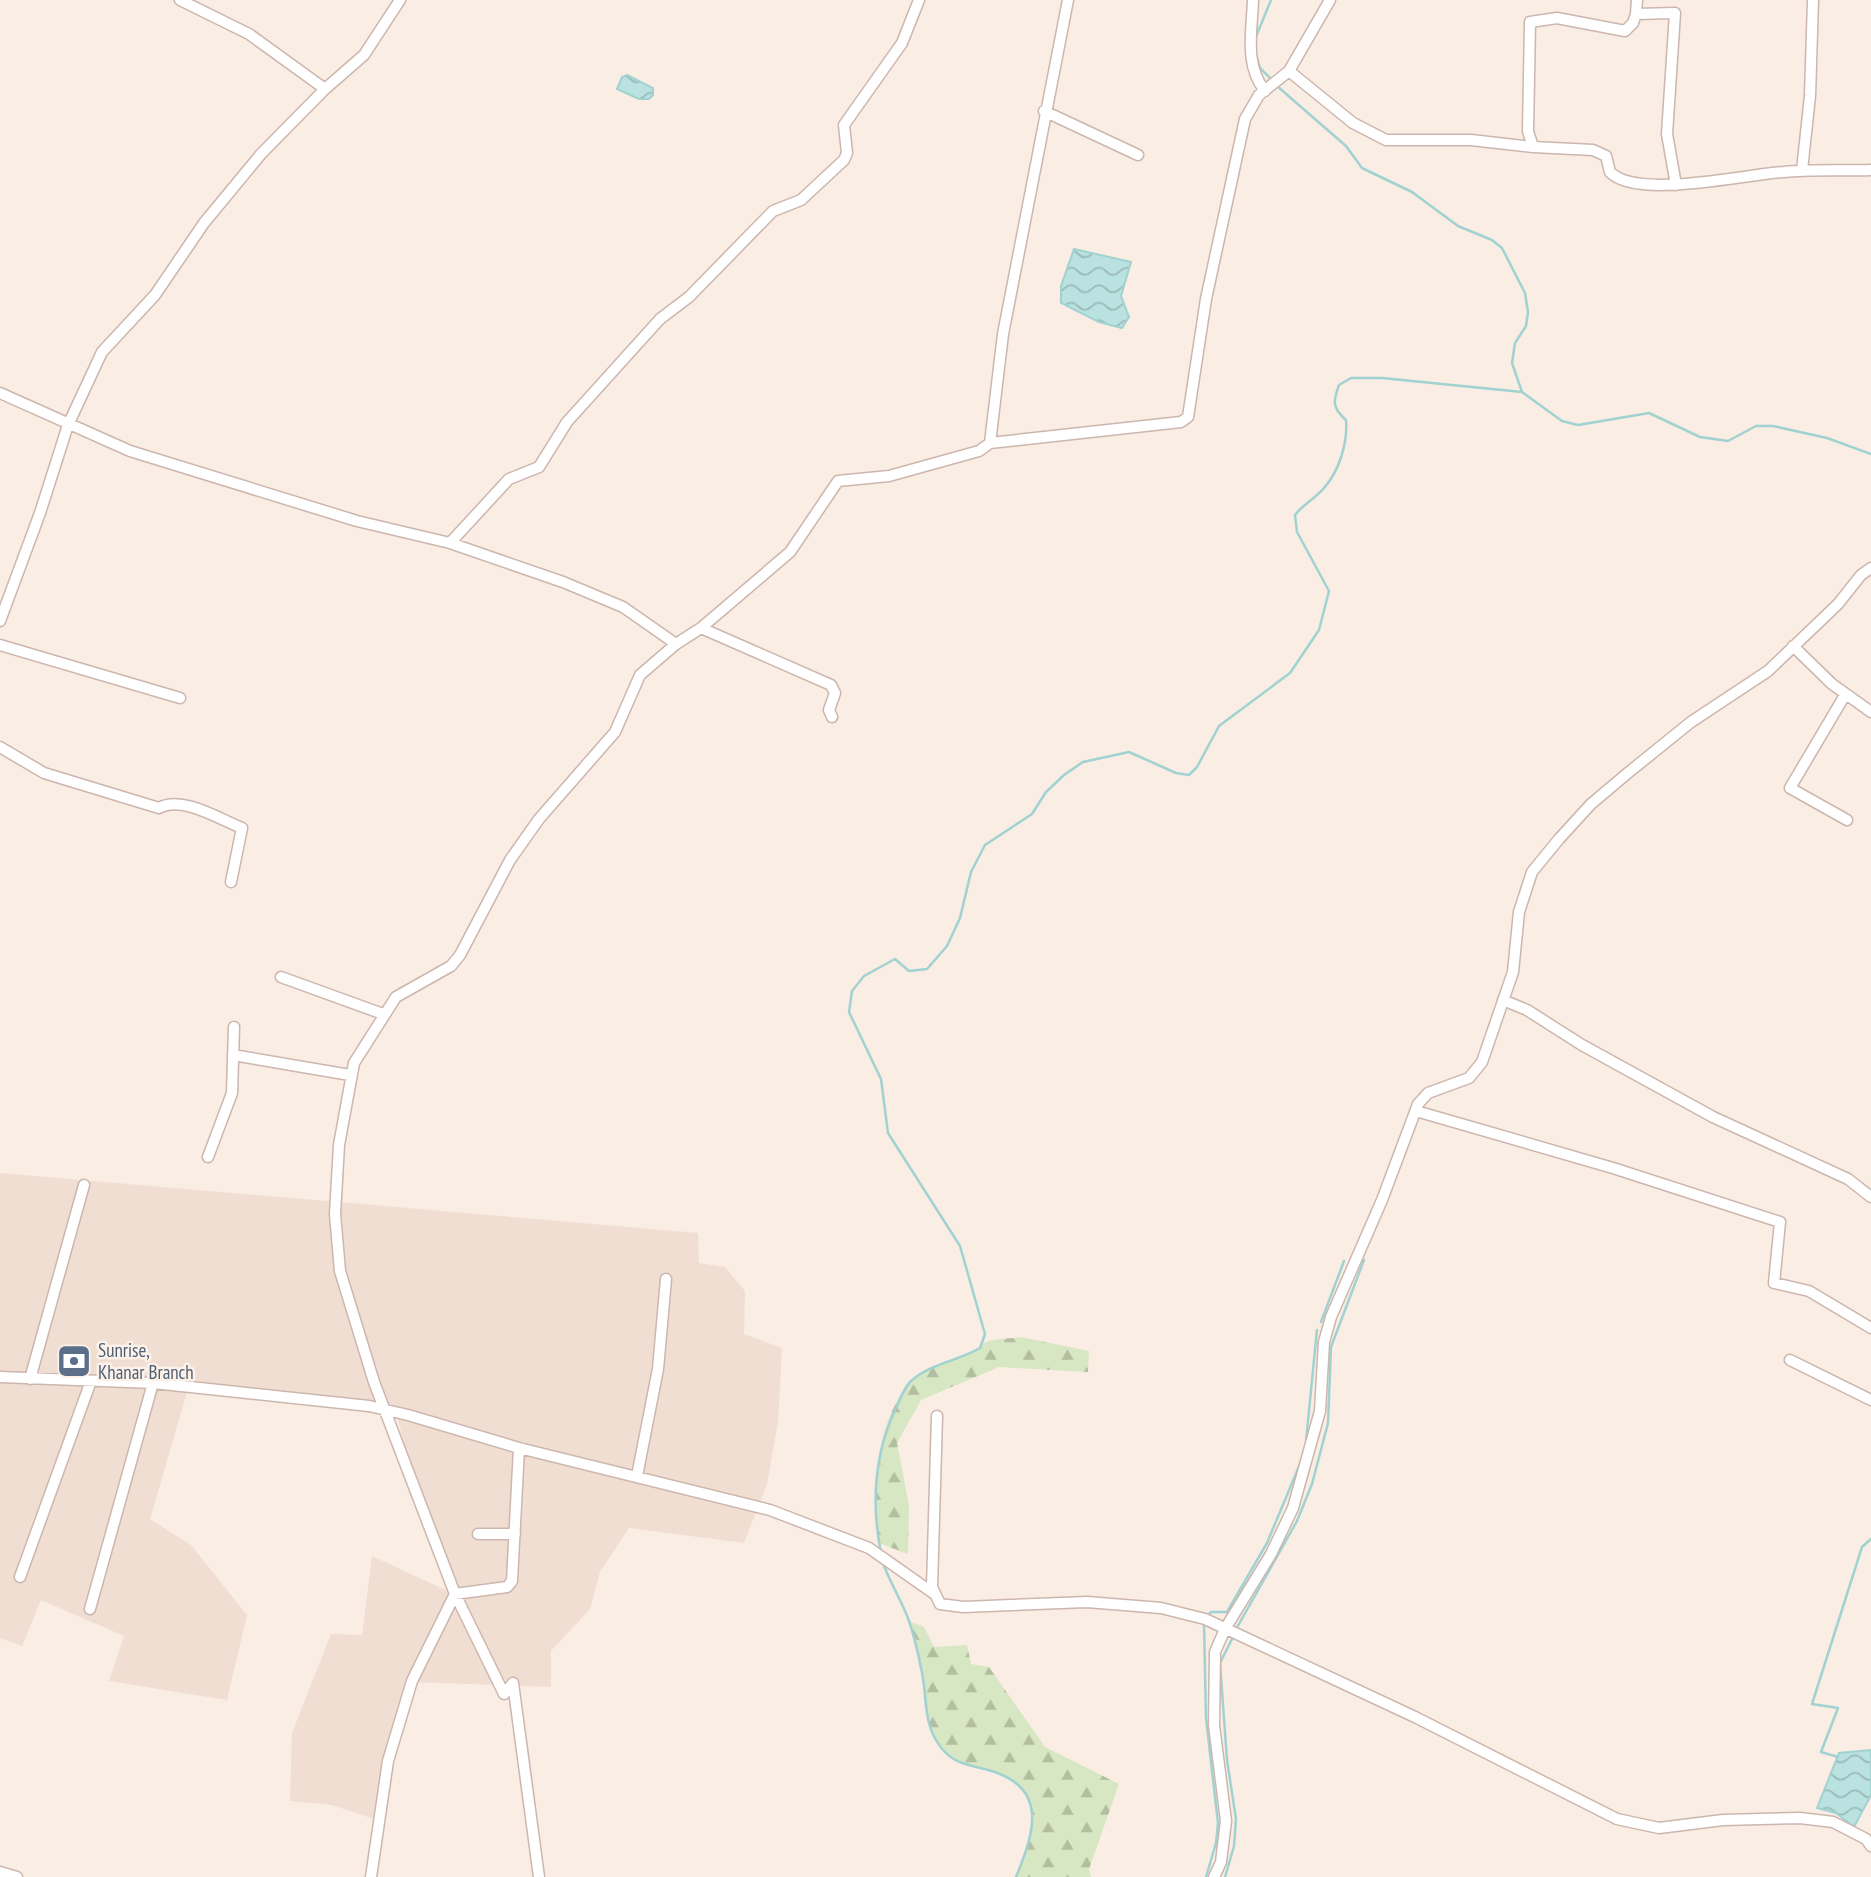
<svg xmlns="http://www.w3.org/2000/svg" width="1871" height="1877" font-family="'PT Sans Narrow',sans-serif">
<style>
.residential{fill:#f1ded2}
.forest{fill:url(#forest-firs)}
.water{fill:url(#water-waves);stroke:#a1d2d2;stroke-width:2}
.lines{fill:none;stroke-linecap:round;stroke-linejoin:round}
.stream{stroke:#a1d2d2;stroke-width:2.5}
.street-casing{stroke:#ccb6ae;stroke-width:13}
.street{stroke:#fff;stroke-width:10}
.labels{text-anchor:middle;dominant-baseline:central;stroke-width:5;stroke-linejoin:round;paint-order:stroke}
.service-label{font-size:19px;fill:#4e5e75;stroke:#fdf2e9;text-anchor:start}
</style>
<defs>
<pattern id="forest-firs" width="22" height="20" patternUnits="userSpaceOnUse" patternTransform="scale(1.75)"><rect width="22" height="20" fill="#d7e6c3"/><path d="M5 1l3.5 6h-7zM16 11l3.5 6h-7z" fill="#b3bda0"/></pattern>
<pattern id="water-waves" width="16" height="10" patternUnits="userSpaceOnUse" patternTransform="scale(1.75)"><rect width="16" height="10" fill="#b9e2e1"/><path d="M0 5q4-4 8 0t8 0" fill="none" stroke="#9bbab8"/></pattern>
</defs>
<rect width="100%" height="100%" fill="#faede3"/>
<path class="residential" d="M0,1173L698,1233L699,1263L725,1267L745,1291L744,1334L782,1348L778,1422L767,1484L744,1543L629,1528L600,1572L590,1609L551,1651V1687L412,1682L388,1761L380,1821L332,1805L290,1801L292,1733L331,1634L362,1635L372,1556L454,1594L416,1492L397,1416L188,1389L150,1519L191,1545L247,1615L227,1700L109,1681L124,1636L41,1600L22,1646L0,1638Z"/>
<path class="forest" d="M1021,1337L1089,1351L1088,1372L999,1367L921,1400L897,1443L909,1506L908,1554L879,1543C871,1494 875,1422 910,1383C927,1364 956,1363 977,1350C980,1348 981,1344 984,1343C993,1338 1011,1339 1021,1337Z
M909,1621L924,1627L934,1647L967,1645L971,1664L989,1667L1045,1747L1119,1784L1089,1869L1091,1877H1016C1034,1832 1050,1785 986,1770C965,1765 949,1762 937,1742C924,1723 927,1696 923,1674C919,1656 914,1639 909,1621Z"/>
<path class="water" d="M627,75L653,88V95L649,99H639L617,89L622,77Z
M1074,249L1131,262L1121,296L1129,317L1122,328L1099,322L1061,303V286Z
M1871,1750V1795L1854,1827L1836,1813L1817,1808L1839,1753Z"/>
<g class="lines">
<path class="stream" d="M1255,39L1271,0
M1256,55L1260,68L1273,81
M1277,86L1346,146L1362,168L1412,192L1458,226L1492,240L1502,248L1525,293L1528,312L1526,326L1515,343L1512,363L1522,392
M1321,1322L1344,1261
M1306,1441L1317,1330
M881,1553C871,1503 874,1456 895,1410C900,1400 903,1389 911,1381C929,1364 958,1361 980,1348L985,1334L960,1246L888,1133L881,1079L849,1012L852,991L864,976L895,959L909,971L927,969L947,946L960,918L971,872L985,845L1032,814L1046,792L1064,775L1083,762L1129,752L1176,773L1189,775L1197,767L1219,726L1290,673L1319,630L1329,591L1297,532L1295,515C1303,504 1315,499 1324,488C1339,471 1348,443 1346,420C1332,408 1333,401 1339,385L1351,378H1382L1522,392L1562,421L1578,425L1649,413L1700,437L1728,441L1756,426H1773L1827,438L1871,454
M883,1563C890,1583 902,1601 909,1621C914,1636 918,1652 921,1668C927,1691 923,1719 936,1740C949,1763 965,1764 988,1770C1050,1787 1034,1833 1016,1877
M1208,1615L1211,1612H1227L1267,1543L1300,1464
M1204,1624L1206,1718L1218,1823L1216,1843L1206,1877
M1235,1631L1297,1521L1312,1484L1328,1423L1331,1347L1364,1260
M1838,1757L1821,1752L1838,1708L1812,1704L1862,1547L1871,1539
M1225,1877L1234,1846L1236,1819L1227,1760L1220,1663L1233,1637"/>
<g class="street-casing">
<path id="street" d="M180,0L249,34L325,89
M1253,0C1252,31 1244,65 1265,91
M1637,0L1636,14L1675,13L1667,134L1676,185
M1289,71L1330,0
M1044,111L1138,155
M1533,147L1528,131L1530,22L1557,18L1625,31L1633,23L1636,14
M1802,170L1810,96L1813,0
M0,393L130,451L357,521L450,543L563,582L623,607L676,644
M990,443L1181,422L1188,417L1206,299L1245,119L1259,95L1289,71L1353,123L1386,140H1471L1533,147L1593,150L1606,156L1610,172C1636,200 1747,174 1784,172C1813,169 1842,171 1871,170
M450,543L509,479L539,467L567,422L660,319L689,297L773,211L801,200L844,160L847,153L844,125L902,43L919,0
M0,621L40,513L68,425L102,352L155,295L204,223L261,154L325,89L364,55L400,0
M701,628L831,685L835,693L829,710L832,717
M0,645L180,698
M1793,646L1832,684L1871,712
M1845,695L1790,788L1847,820
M0,747L44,773L159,808C182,795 219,819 242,828L231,882
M281,977L383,1014
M1503,1000L1527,1010L1582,1045L1713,1117L1848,1179L1871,1197
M233,1055L350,1075
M1416,1111L1613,1168L1780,1222L1774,1283L1809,1291L1871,1328
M208,1157L232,1093L234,1027
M1790,1360L1871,1400
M0,1377L153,1383L369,1406L408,1415L519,1448L770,1510L869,1548L933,1593
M30,1379L84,1185
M937,1416L932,1587L940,1604L963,1607L1087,1602L1161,1608L1205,1619L1415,1717L1617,1819L1659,1828L1723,1820L1800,1818L1833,1822L1866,1839L1871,1846
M637,1476L658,1369L666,1279
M478,1534H515
M20,1577L91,1381
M90,1609L153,1383
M0,1872L17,1877
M371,1877L388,1761L412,1681L455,1594L507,1587L512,1581L519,1448
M539,1877L513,1683L504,1694L455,1594L374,1382L340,1271L335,1214L339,1145L354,1063L396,997L451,966L460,955L510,860L539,819L615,732L640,675L676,644L701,628L790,552L838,481L889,476L979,451L990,443L1003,334L1068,0
M1214,1877L1221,1862L1226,1821L1214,1725L1215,1652L1225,1629L1271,1554L1293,1508L1320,1411L1324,1342L1331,1317L1382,1200L1418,1104L1428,1093L1469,1078L1482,1062L1513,972L1519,912L1532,872L1559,839L1591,804L1629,772L1691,722L1768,671L1838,604L1861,575L1871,568"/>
</g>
<use href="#street" class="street"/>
</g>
<defs>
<g id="bank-square" transform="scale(1.75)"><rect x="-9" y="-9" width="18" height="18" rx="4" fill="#5c6f8a" stroke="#fdf2e9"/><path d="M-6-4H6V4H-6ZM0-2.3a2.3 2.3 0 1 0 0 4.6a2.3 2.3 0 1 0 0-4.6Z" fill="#fff"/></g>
</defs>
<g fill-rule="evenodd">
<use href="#bank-square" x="74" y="1361"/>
</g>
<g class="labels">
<g class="service-label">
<text x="98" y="1350">Sunrise,<tspan x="98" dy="22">Khanar Branch</tspan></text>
</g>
</g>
</svg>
